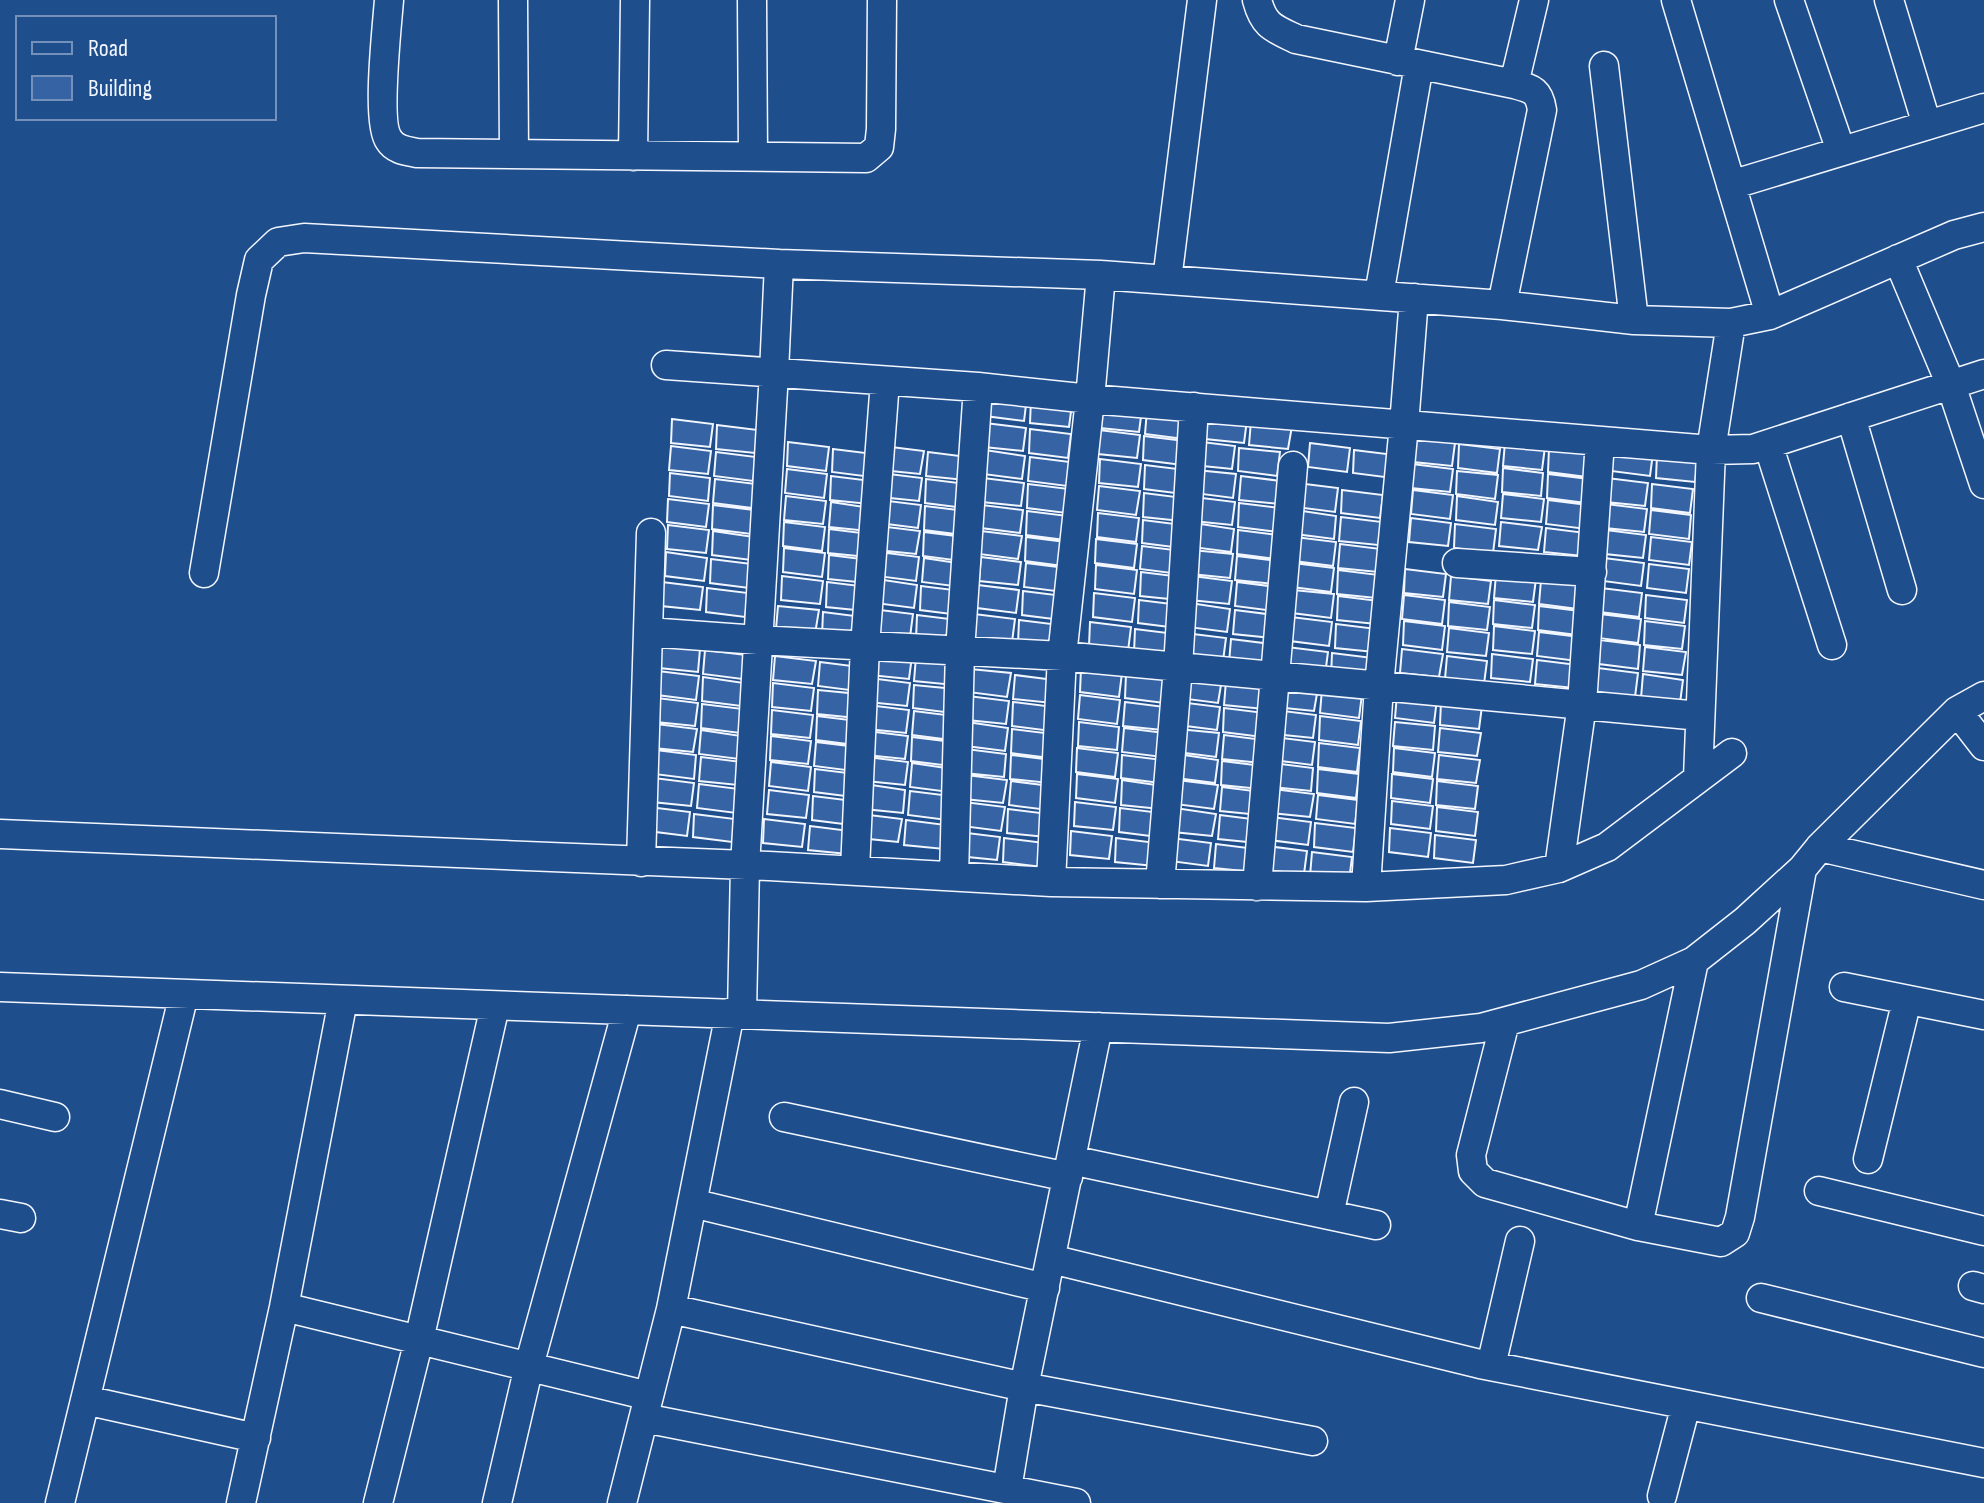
<svg xmlns="http://www.w3.org/2000/svg" width="1984" height="1503" font-family="'Sofia Sans Condensed',sans-serif">
<style>
.building{fill:#3563a3;stroke:#f2f6ff;stroke-width:2}
.lines{fill:none;stroke-linecap:round;stroke-linejoin:round}
.minor-casing{stroke:#f2f6ff;stroke-width:31}
.minor{stroke:#1f4e8c;stroke-width:28}
</style>
<rect width="100%" height="100%" fill="#1f4e8c"/>
<path class="building" d="M986,392L1027,397L1024,421L985,416Z
M1031,399L1072,404L1069,427L1030,423Z
M1101,404L1142,409L1139,432L1100,428Z
M1147,410L1187,415L1184,439L1145,434Z
M1206,415L1247,420L1244,443L1205,439Z
M672,419L713,424L710,447L671,443Z
M1251,421L1292,426L1288,449L1249,445Z
M985,423L1026,428L1023,451L984,447Z
M717,425L758,430L755,453L716,449Z
M1030,429L1071,434L1068,458L1029,453Z
M1099,430L1140,435L1137,458L1098,454Z
M1144,436L1185,441L1182,465L1143,460Z
M1414,438L1455,443L1452,466L1413,462Z
M1194,441L1235,446L1232,469L1193,465Z
M788,442L829,447L826,471L787,466Z
M1505,442L1545,447L1542,470L1503,466Z
M1310,443L1350,448L1347,472L1308,467Z
M1459,444L1500,449L1497,473L1458,468Z
M671,446L711,451L708,474L669,470Z
M883,446L924,451L920,474L881,470Z
M1613,447L1653,453L1650,476L1611,471Z
M1239,448L1280,452L1277,476L1238,471Z
M1549,448L1590,453L1587,477L1548,472Z
M833,449L874,454L871,477L832,472Z
M985,450L1025,456L1022,479L983,474Z
M1354,450L1395,455L1392,478L1353,473Z
M716,452L756,457L753,481L714,476Z
M928,452L968,457L965,480L926,476Z
M1657,454L1698,459L1695,482L1656,478Z
M1030,457L1070,462L1067,486L1028,481Z
M1100,459L1141,464L1138,487L1099,483Z
M1412,464L1453,469L1450,492L1411,488Z
M1145,465L1186,470L1183,494L1144,489Z
M1503,468L1543,473L1541,496L1502,492Z
M787,469L827,474L824,498L785,493Z
M1196,470L1236,474L1233,498L1194,493Z
M1457,471L1498,475L1495,499L1456,494Z
M670,473L710,478L708,501L669,496Z
M881,473L922,478L919,501L880,497Z
M1548,474L1589,479L1586,503L1547,498Z
M831,476L872,481L869,504L830,500Z
M1241,476L1281,481L1279,504L1239,500Z
M983,478L1024,483L1021,506L982,502Z
M1607,478L1648,483L1645,506L1606,502Z
M715,479L756,484L752,508L713,503Z
M926,479L967,484L964,508L925,503Z
M1297,483L1338,488L1335,512L1296,507Z
M1028,484L1069,489L1066,513L1027,508Z
M1652,484L1693,489L1690,513L1651,508Z
M1099,486L1140,491L1136,515L1097,510Z
M1342,490L1383,495L1380,518L1341,513Z
M1413,490L1453,495L1450,519L1411,514Z
M1144,493L1184,498L1181,521L1143,517Z
M1503,494L1544,499L1541,522L1501,518Z
M786,496L826,501L823,524L784,520Z
M1457,496L1498,502L1495,525L1456,520Z
M1194,497L1235,502L1232,525L1193,521Z
M668,499L709,504L706,527L667,522Z
M880,500L921,505L918,528L879,523Z
M1548,500L1588,505L1586,529L1546,524Z
M831,502L871,508L868,531L829,527Z
M1239,503L1280,508L1277,532L1238,527Z
M1606,504L1647,509L1644,532L1605,528Z
M713,505L754,510L751,534L712,529Z
M982,505L1023,510L1020,533L981,528Z
M925,506L966,511L963,535L924,530Z
M1296,510L1336,516L1334,539L1295,534Z
M1651,510L1691,515L1689,539L1649,534Z
M1027,511L1068,516L1065,540L1026,535Z
M1098,513L1139,518L1136,542L1097,537Z
M1341,517L1382,522L1378,545L1339,541Z
M1411,518L1451,523L1448,546L1409,542Z
M1143,520L1183,525L1181,548L1142,543Z
M784,522L825,527L822,551L783,546Z
M1501,522L1542,527L1538,550L1499,546Z
M1194,523L1234,529L1231,552L1192,547Z
M1455,524L1496,529L1493,553L1454,548Z
M668,525L709,530L706,553L667,549Z
M879,526L920,531L916,554L877,550Z
M1546,528L1586,533L1583,556L1544,552Z
M829,529L870,534L867,557L828,553Z
M1238,530L1279,535L1276,559L1237,554Z
M1606,530L1646,535L1643,558L1605,554Z
M713,531L754,537L751,560L712,555Z
M981,531L1022,536L1018,559L979,554Z
M924,532L964,537L961,561L923,556Z
M1026,537L1066,542L1063,566L1025,561Z
M1295,537L1336,542L1333,566L1294,561Z
M1651,537L1692,542L1689,565L1649,560Z
M1096,539L1137,544L1134,568L1095,563Z
M1340,544L1381,549L1378,572L1338,568Z
M1142,546L1182,551L1179,574L1140,569Z
M784,548L825,553L822,577L783,572Z
M1192,550L1233,554L1230,578L1191,574Z
M666,552L707,558L704,581L665,576Z
M879,552L919,557L916,581L877,576Z
M829,555L870,560L867,583L828,579Z
M1237,556L1278,561L1274,584L1235,580Z
M981,557L1021,562L1018,585L979,581Z
M924,558L964,564L961,587L922,582Z
M1604,558L1644,563L1641,586L1603,581Z
M711,559L752,564L749,588L710,583Z
M1026,563L1066,568L1063,592L1024,587Z
M1293,563L1334,568L1331,592L1292,587Z
M1649,564L1689,569L1686,593L1647,588Z
M1096,565L1137,570L1134,594L1095,589Z
M1405,569L1446,574L1443,597L1404,593Z
M1338,570L1379,575L1376,598L1337,594Z
M1141,572L1182,577L1179,600L1140,596Z
M1496,574L1536,579L1533,602L1494,598Z
M782,576L823,581L820,604L781,600Z
M1192,576L1232,581L1229,604L1190,600Z
M1451,576L1491,581L1488,604L1449,600Z
M877,579L917,585L914,608L875,603Z
M1541,580L1581,585L1578,609L1539,604Z
M662,582L703,587L700,610L661,606Z
M827,582L868,587L865,611L826,607Z
M1237,582L1277,587L1274,611L1235,606Z
M978,585L1019,590L1016,613L977,608Z
M921,586L962,591L959,615L920,610Z
M707,588L748,593L745,617L706,612Z
M1601,588L1642,593L1639,617L1600,612Z
M1293,590L1334,594L1331,618L1292,613Z
M1023,591L1064,596L1061,620L1022,615Z
M1094,593L1135,598L1132,622L1093,617Z
M1404,595L1445,600L1442,624L1402,619Z
M1646,595L1687,600L1684,623L1645,618Z
M1338,596L1379,601L1376,624L1337,620Z
M1139,600L1180,605L1177,628L1138,623Z
M1494,600L1535,605L1532,628L1493,624Z
M1449,602L1490,607L1487,630L1448,626Z
M1190,603L1230,609L1227,632L1188,627Z
M778,606L819,610L815,634L776,629Z
M1539,606L1580,611L1577,635L1538,630Z
M872,609L913,614L910,637L871,633Z
M1235,610L1275,615L1272,638L1233,634Z
M823,612L863,617L860,640L822,636Z
M974,614L1015,619L1012,642L973,638Z
M1600,614L1641,619L1638,643L1598,638Z
M917,615L958,620L955,644L916,639Z
M1291,617L1332,622L1329,646L1290,641Z
M1019,620L1060,625L1057,649L1018,644Z
M1404,621L1445,626L1442,650L1403,645Z
M1645,621L1685,626L1682,649L1644,645Z
M1090,622L1131,627L1128,651L1089,646Z
M1336,624L1377,629L1374,652L1335,648Z
M1494,626L1535,631L1532,654L1493,650Z
M1449,628L1489,633L1486,656L1447,652Z
M1135,629L1176,634L1173,657L1134,653Z
M1539,632L1580,637L1577,661L1537,656Z
M1185,633L1226,638L1223,661L1184,657Z
M1231,639L1271,644L1268,668L1229,663Z
M1600,640L1640,645L1638,669L1599,664Z
M660,644L700,649L698,672L659,668Z
M1287,647L1328,652L1325,675L1286,670Z
M1645,647L1686,652L1682,675L1643,671Z
M1402,649L1443,654L1439,677L1400,673Z
M705,650L746,655L742,679L703,674Z
M871,651L912,656L909,679L870,675Z
M1332,653L1373,658L1370,681L1331,677Z
M1492,654L1533,659L1530,682L1491,678Z
M775,656L816,661L812,684L773,680Z
M1447,656L1487,661L1484,684L1445,679Z
M916,657L957,662L954,685L914,681Z
M1537,660L1578,665L1574,688L1535,684Z
M820,662L860,667L857,691L818,686Z
M1081,668L1122,673L1119,697L1080,692Z
M1598,668L1638,673L1635,697L1596,692Z
M970,669L1011,673L1007,697L968,692Z
M658,671L699,676L696,700L657,695Z
M1126,674L1167,680L1164,703L1125,698Z
M1181,674L1222,679L1218,703L1179,698Z
M1643,674L1683,680L1680,703L1641,698Z
M1015,675L1055,680L1052,703L1013,699Z
M703,677L744,683L741,706L702,701Z
M869,678L910,683L907,706L868,702Z
M1226,681L1266,686L1264,709L1224,705Z
M773,683L814,688L811,711L772,707Z
M1277,683L1318,688L1314,711L1275,707Z
M914,685L955,689L952,713L913,708Z
M1322,689L1362,694L1359,718L1320,713Z
M818,690L859,694L856,718L817,714Z
M1397,694L1437,699L1434,723L1395,718Z
M1080,695L1120,700L1117,724L1078,719Z
M968,696L1009,701L1006,724L967,720Z
M657,698L698,703L695,726L656,722Z
M1441,701L1482,706L1479,729L1440,725Z
M1013,702L1054,707L1051,731L1012,726Z
M1125,702L1165,707L1162,730L1123,726Z
M1179,702L1220,707L1217,730L1178,725Z
M702,704L743,709L740,733L701,728Z
M868,705L909,710L906,733L867,729Z
M1224,708L1265,713L1262,737L1223,732Z
M772,710L813,715L810,738L771,734Z
M1275,710L1316,715L1313,738L1274,734Z
M914,711L954,716L951,740L912,735Z
M817,716L858,721L855,745L816,740Z
M1320,716L1361,721L1358,745L1319,740Z
M967,722L1008,728L1005,751L966,746Z
M1079,722L1119,727L1117,750L1078,746Z
M1395,722L1435,726L1433,750L1393,746Z
M656,724L697,729L693,752L654,748Z
M1124,728L1165,733L1162,757L1122,752Z
M1440,728L1481,733L1477,756L1438,752Z
M1012,729L1053,734L1050,758L1011,753Z
M1178,729L1219,733L1216,757L1177,752Z
M701,730L741,736L739,759L699,754Z
M867,731L908,736L905,759L866,755Z
M1224,735L1264,740L1261,763L1222,759Z
M771,736L811,741L808,764L770,760Z
M912,737L953,742L950,766L911,761Z
M1274,737L1315,742L1312,765L1273,760Z
M816,742L857,747L853,771L814,766Z
M1319,743L1360,748L1357,772L1318,767Z
M1077,748L1118,753L1115,777L1076,772Z
M1394,748L1435,753L1432,777L1393,772Z
M966,749L1006,754L1004,777L964,773Z
M656,750L696,755L694,779L654,774Z
M1177,754L1218,760L1215,783L1176,778Z
M1011,755L1052,760L1049,783L1010,779Z
M1122,755L1163,760L1160,783L1121,778Z
M1439,755L1480,760L1476,783L1437,779Z
M701,757L742,762L738,785L699,781Z
M867,757L908,762L905,785L866,781Z
M1222,761L1263,766L1260,789L1221,785Z
M771,762L811,767L808,791L769,786Z
M912,763L953,769L949,792L910,787Z
M1273,763L1313,768L1311,791L1272,787Z
M815,769L856,774L853,797L814,792Z
M1318,769L1359,774L1356,798L1317,793Z
M1077,774L1118,779L1115,803L1076,798Z
M1392,774L1433,779L1430,803L1391,798Z
M966,775L1007,780L1003,803L964,799Z
M654,778L694,783L691,806L652,802Z
M1122,780L1163,786L1160,809L1121,805Z
M1177,780L1218,785L1214,809L1175,804Z
M1011,781L1051,786L1048,810L1009,805Z
M1437,781L1478,786L1475,809L1436,805Z
M699,784L739,789L736,813L697,808Z
M865,784L905,790L903,813L864,809Z
M1222,787L1262,792L1260,815L1220,811Z
M1273,789L1314,794L1310,817L1271,813Z
M769,790L809,795L806,818L767,814Z
M910,791L951,796L947,820L908,815Z
M1318,795L1358,800L1355,824L1316,819Z
M813,796L854,801L851,825L812,820Z
M1392,801L1433,806L1430,829L1391,824Z
M964,802L1005,807L1001,831L962,826Z
M1075,802L1116,807L1113,830L1074,826Z
M649,807L690,812L687,836L648,831Z
M1437,807L1478,812L1475,836L1436,831Z
M1120,808L1161,813L1158,837L1119,832Z
M1175,808L1216,814L1212,836L1173,832Z
M1008,809L1049,814L1046,837L1007,833Z
M694,814L735,819L732,842L693,837Z
M861,814L902,819L898,842L859,838Z
M1220,815L1260,820L1257,843L1218,839Z
M1271,817L1311,822L1308,845L1269,840Z
M764,819L805,824L802,847L763,843Z
M906,820L946,825L944,849L904,845Z
M1315,823L1356,828L1353,852L1314,847Z
M810,826L850,831L847,854L808,850Z
M1390,828L1431,833L1428,857L1389,852Z
M1071,831L1112,836L1109,859L1070,855Z
M959,832L1000,837L997,860L958,856Z
M1435,835L1476,840L1473,863L1434,858Z
M1004,838L1045,843L1042,867L1003,862Z
M1116,838L1157,843L1154,866L1115,862Z
M1171,838L1211,843L1208,866L1170,861Z
M1216,844L1256,849L1253,872L1214,868Z
M1267,846L1307,851L1304,874L1265,870Z
M1312,852L1352,857L1349,881L1310,876Z"/>
<g class="lines">
<g class="minor-casing">
<path id="minor" d="M389,0C387,26 376,123 389,140C395,150 407,151 417,153L866,158L879,147L881,129L882,0
M513,0L514,154
M752,0L753,156
M1257,0C1264,26 1273,28 1296,39L1514,84C1532,89 1539,90 1542,110L1502,305
M1676,0L1770,315
M1789,0L1841,151
M1889,0L1927,125
M1398,61L1410,0
M1604,66L1634,320
M1514,84L1534,0
M633,156L635,0
M1731,185L1984,108
M1898,259L1951,385L1984,484
M1167,280L1202,0
M1379,295L1419,65
M666,365L978,387L1090,399L1711,450L1753,449L1984,374
M1851,417L1902,590
M1768,444L1832,645
M1457,563L1592,572
M204,573L251,295L259,260L278,242L304,238L779,264
M648,632L758,640L1062,656L1700,716
M1957,711L1984,746
M1698,778L1711,450L1731,323
M0,834L769,866L1051,882L1366,887L1506,880L1559,868L1607,847L1732,753
M1820,847L1984,885
M641,862L651,533
M1559,868L1582,704L1600,441
M855,870L865,646L885,381
M954,876L960,651L978,387
M1051,882L1062,656L1090,399L1101,275
M1160,884L1178,667L1194,407
M1257,886L1293,466
M1366,887L1379,686L1404,425L1414,298
M0,987L1389,1038L1481,1028L1641,985L1694,961L1745,921L1802,869L1820,847L1957,711L1984,696
M1844,987L1984,1015
M742,1013L745,866L774,372L779,264L1101,275L1502,305L1634,320L1731,323L1770,315L1954,235L1984,227
M1505,1022L1471,1155L1473,1171L1485,1183L1638,1226L1721,1242L1735,1233L1740,1217L1802,869
M0,1104L55,1117
M784,1117L1068,1177
M1868,1159L1907,1000
M1071,1160L1376,1225
M1819,1191L1984,1231
M692,1203L1045,1288
M0,1214L21,1218
M1329,1215L1354,1102
M1638,1226L1694,961
M1051,1259L1480,1364L1984,1463
M1973,1286L1984,1289
M1761,1298L1984,1353
M284,1307L649,1396
M671,1309L1024,1387L1313,1441
M1491,1366L1520,1241
M85,1400L256,1438
M644,1418L1076,1503
M1007,1489L1024,1387L1098,1027
M1662,1496L1686,1405
M60,1503L184,994
M241,1503L284,1307L343,1000
M378,1503L419,1340L495,1006
M497,1503L529,1366L627,1010
M622,1503L671,1309L730,1013"/>
</g>
<use href="#minor" class="minor"/>
</g>
<rect x="16" y="16" width="260" height="104" fill="#1f4e8c" stroke="#7391ba" stroke-width="2"/>
<rect x="32" y="42" width="40" height="12" fill="#1f4e8c" stroke="#7391ba" stroke-width="2"/>
<text x="88" y="56" font-size="24" fill="#f2f6ff">Road</text>
<rect x="32" y="76" width="40" height="24" fill="#3563a3" stroke="#7391ba" stroke-width="2"/>
<text x="88" y="96" font-size="24" fill="#f2f6ff">Building</text>
</svg>
